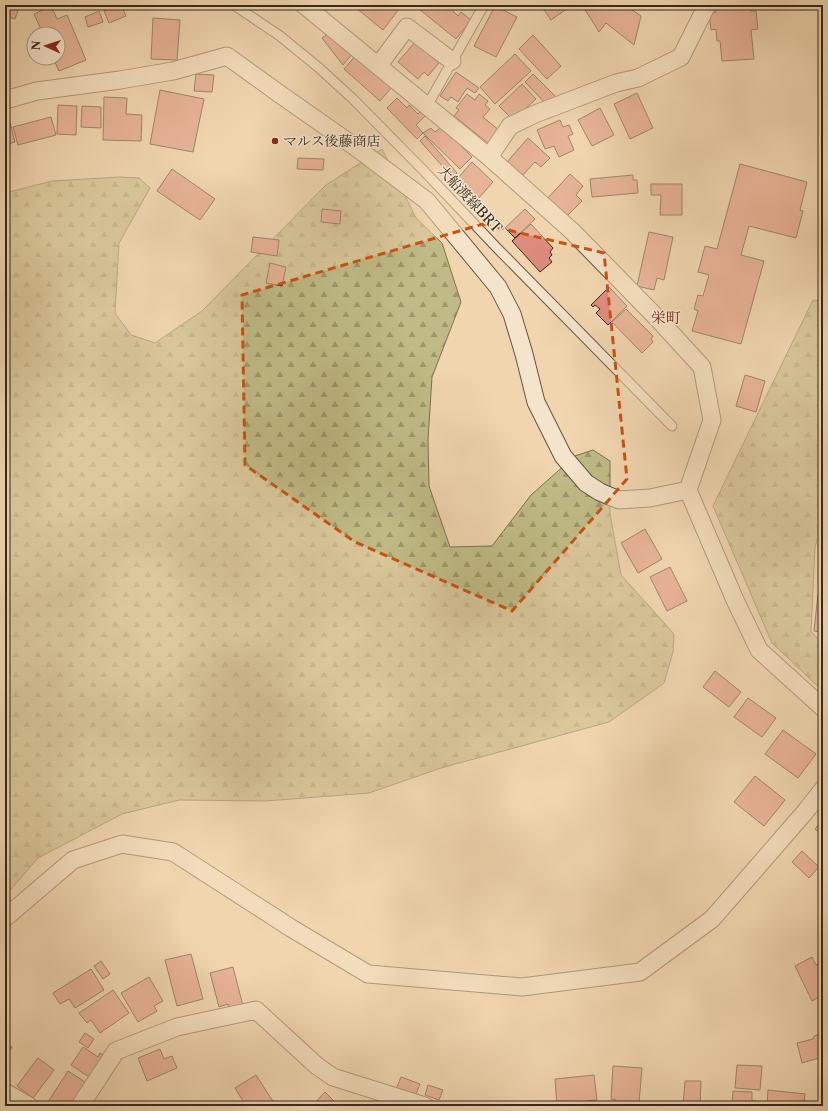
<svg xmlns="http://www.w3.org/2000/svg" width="828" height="1111" font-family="'Libre Caslon Text','Noto Serif JP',serif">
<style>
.forest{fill:url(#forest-firs);stroke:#7a7252}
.building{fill:#de8c7d;stroke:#35291f}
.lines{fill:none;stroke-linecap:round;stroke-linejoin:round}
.lane-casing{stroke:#645443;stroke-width:11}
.street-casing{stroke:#645443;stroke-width:19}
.lane{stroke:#f5e4cb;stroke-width:9}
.street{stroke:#f5e4cb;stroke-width:17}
.marked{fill:none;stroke:#cd520f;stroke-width:3;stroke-dasharray:8 5;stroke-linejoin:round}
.poi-dot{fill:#8f2418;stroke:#f5e4cb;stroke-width:1.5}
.labels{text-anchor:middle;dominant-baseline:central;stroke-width:3;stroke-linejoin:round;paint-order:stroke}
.poi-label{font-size:14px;fill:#35291f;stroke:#f5e4cb;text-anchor:start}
.street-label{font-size:14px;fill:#35291f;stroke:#f5e4cb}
.neighbourhood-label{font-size:15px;fill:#7a1f14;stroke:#f5e4cb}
</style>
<defs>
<pattern id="forest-firs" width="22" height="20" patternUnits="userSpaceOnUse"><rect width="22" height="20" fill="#c0bb86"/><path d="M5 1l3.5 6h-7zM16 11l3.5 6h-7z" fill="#9d986d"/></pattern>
</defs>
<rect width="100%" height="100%" fill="#f0d5af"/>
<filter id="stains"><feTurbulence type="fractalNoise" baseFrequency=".005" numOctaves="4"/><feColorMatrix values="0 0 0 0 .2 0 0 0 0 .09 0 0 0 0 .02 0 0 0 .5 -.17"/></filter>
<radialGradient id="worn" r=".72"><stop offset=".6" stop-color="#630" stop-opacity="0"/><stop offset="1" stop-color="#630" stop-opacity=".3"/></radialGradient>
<path class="forest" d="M382,149L416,218L442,243L461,302L432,377L428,440L429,486L450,547L492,546L531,495L575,456L593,450L610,461V514L621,575L674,634L673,652L664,683L609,722L441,768L369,793L266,801L179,800L122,814L38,858L5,896V193L52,181L119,177L139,178L150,188L119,243L115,313L131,335L155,343L202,311L326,185Z
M813,300L823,301V522L815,547L811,631L823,645V691L772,643L713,506Z"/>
<path class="building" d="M5,5H20L15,19L5,16Z
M119,5H121L126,16L109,23L104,11Z
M357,5H402L383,30L355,7Z
M423,5H456L457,6L453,11L458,16L461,12L471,20L456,39L419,9Z
M541,5H566L568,8L551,20Z
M582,5H625L641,16L634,45L606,23L599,32Z
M716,5H751V11H756L758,29L751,30L754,59L722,61L720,41H717L716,29L711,30L709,13L716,12Z
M789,5H805L804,10L789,9Z
M51,6L57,19L67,15L86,60L59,71L53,58H58V34H43L34,14Z
M495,6L517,17L496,57L474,46Z
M99,11L103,22L88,27L85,17Z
M153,18L180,20L177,60L151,59Z
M329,33L353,53L343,65L322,38Z
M533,35L561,66L547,79L519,49Z
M415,42L439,63L428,76L424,72L418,79L398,62Z
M515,54L531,71L495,104L480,87Z
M356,55L392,87L380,101L344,69Z
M456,72L479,88L475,93L467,88L458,102L451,97L448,101L440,96Z
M196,74L214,75L212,92L194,91Z
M533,74L556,97L548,106L525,82Z
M522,84L536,99L513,120L499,106Z
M160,90L204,99L193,152L150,144Z
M637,93L653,128L630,139L614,104Z
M467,94L475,100L479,94L488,101L485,105L490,109L483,117L500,131L489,144L454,116L459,110L456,108Z
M104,97L127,98L126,114L142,115L141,141L103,140Z
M397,98L407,108L409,105L418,114L422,110L426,115L416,125L423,133L417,139L387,108Z
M58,105L77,106L76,135L57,134Z
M82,106L101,107V128L81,127Z
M600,108L614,135L592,146L578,120Z
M51,117L56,135L18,145L13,127Z
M560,120L563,127L569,125L573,134L568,136L574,150L559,157L554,146L545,149L537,130Z
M10,122L15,142L5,145V123Z
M442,126L472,157L460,169L423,133L431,128L435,132Z
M425,136L457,173L452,177L420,141Z
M528,138L550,158L541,167L535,162L522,176L507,162Z
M298,158L324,159L323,170L297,169Z
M472,162L493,182L478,199L457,179Z
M740,164L807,182L800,210L803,211L796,238L749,226L741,255L764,261L741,344L692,331L698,311L694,309L698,295L703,296L709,275L698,272L705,246L717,249Z
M172,169L215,199L200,220L157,191Z
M570,174L583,186L576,195L582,201L565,218L546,200Z
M633,175V180H637L638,193L592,197L590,179Z
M651,184H682V215H660L661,195H651Z
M322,209L341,211L340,224L321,222Z
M525,209L535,219L515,238L505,228Z
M531,224L553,248L550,252L552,255L549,258L552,262L540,272L512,241Z
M649,232L673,237L664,280L657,278L654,290L637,286Z
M253,237L279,240L277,256L251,252Z
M270,263L286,267L282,286L266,283Z
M609,287L627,306L608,325L596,313L600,309L595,305L593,307L591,305Z
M626,309L653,336L651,339L653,342L642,353L612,322Z
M745,375L765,381L756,412L736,406Z
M645,529L662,559L638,573L621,543Z
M670,567L687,601L667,611L650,577Z
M818,594H823V632L814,631Z
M715,671L741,692L729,707L703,687Z
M748,698L776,718L762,737L734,717Z
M783,730L816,754L798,778L765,754Z
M755,776L785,800L764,826L734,802Z
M823,819V836L815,829Z
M802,851L819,867L809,878L792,862Z
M191,954L203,999L177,1006L165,960Z
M812,957L816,965L823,962V995L812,1001L795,966Z
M101,961L110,974L103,979L94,966Z
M233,967L243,1006L229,1010L228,1004L219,1007L210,973Z
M91,969L104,990L75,1008L69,999L60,1004L53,993Z
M149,977L163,1001L154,1006L157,1011L138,1022L121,993Z
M113,990L129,1013L100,1033L91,1020L87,1023L79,1013Z
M85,1033L94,1039L88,1048L79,1042Z
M823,1033V1057L802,1063L797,1043L813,1039L814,1036Z
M5,1042L12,1047L5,1059Z
M83,1047L98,1057L100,1053L107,1057L92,1079L71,1065Z
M160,1049L164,1059L172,1056L177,1068L147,1081L138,1058Z
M38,1058L54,1070L33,1098L17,1086Z
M737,1065L762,1066L760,1090L735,1088Z
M613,1066L642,1068L639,1103L632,1102V1106H616V1100L611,1099Z
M68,1071L88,1084L73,1106H54L48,1102Z
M256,1075L276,1106H246L235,1088Z
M594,1075L597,1100L586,1101L587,1106H557L555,1079Z
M401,1077L420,1084L414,1099L395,1092Z
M685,1081H701L700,1106H683Z
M428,1085L443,1090L439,1100L425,1095Z
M768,1090L805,1094L804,1106H767Z
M733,1091L752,1092V1101H756L755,1106H732Z
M325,1092L339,1106H312Z
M705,1102L726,1103V1106H705Z"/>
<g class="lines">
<g class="lane-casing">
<path id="lane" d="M234,5L280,36L318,67L353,99L424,171L497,248L672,426
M427,106L484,5"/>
</g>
<g class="street-casing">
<path id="street" d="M304,5L489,157L572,231L658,319L702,367L712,420L688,490L735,600L759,650L823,708
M378,66L407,27L452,61
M5,100L37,91L120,80L173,71L227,56L281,95L354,146L427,201L498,287L512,314L524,354L536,402L563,456L586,483L600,492L619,500L650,498L688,490
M489,157L510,126L535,114L616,83L638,78L681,57L707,5
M5,918L73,860L122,844L173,852L291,928L368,974L522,987L640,972L712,919L805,812L823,789
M5,1092L29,1106
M80,1106L116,1051L177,1027L256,1010L317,1066L333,1077L425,1106"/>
</g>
<use href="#lane" class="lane"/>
<use href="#street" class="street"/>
</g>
<path d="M0 0H828V1111H0ZM483,224L604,253L627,479L512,611L355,542L245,465L242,295Z" fill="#f0d5af" fill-opacity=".55" fill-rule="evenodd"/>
<path class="marked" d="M483,224L604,253L627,479L512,611L355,542L245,465L242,295Z"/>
<circle class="poi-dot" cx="275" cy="141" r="4"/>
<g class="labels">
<g class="poi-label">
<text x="283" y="141">マルス後藤商店</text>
</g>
<g class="street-label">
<text transform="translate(470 199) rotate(47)">大船渡線BRT</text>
</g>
<g class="neighbourhood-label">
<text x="666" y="317">栄町</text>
</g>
</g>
<rect width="828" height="1111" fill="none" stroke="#f0d5af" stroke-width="20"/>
<rect x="6" y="6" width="816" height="1099" fill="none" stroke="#35291f" stroke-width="2"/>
<rect x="10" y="10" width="808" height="1091" fill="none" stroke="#35291f"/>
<g transform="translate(46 46) rotate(273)"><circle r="19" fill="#f5e4cb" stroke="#a89986"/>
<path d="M0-3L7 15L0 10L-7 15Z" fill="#8f2418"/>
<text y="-6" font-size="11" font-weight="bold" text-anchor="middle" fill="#35291f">N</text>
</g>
<rect width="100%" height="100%" filter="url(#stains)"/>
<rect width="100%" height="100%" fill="url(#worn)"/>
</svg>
